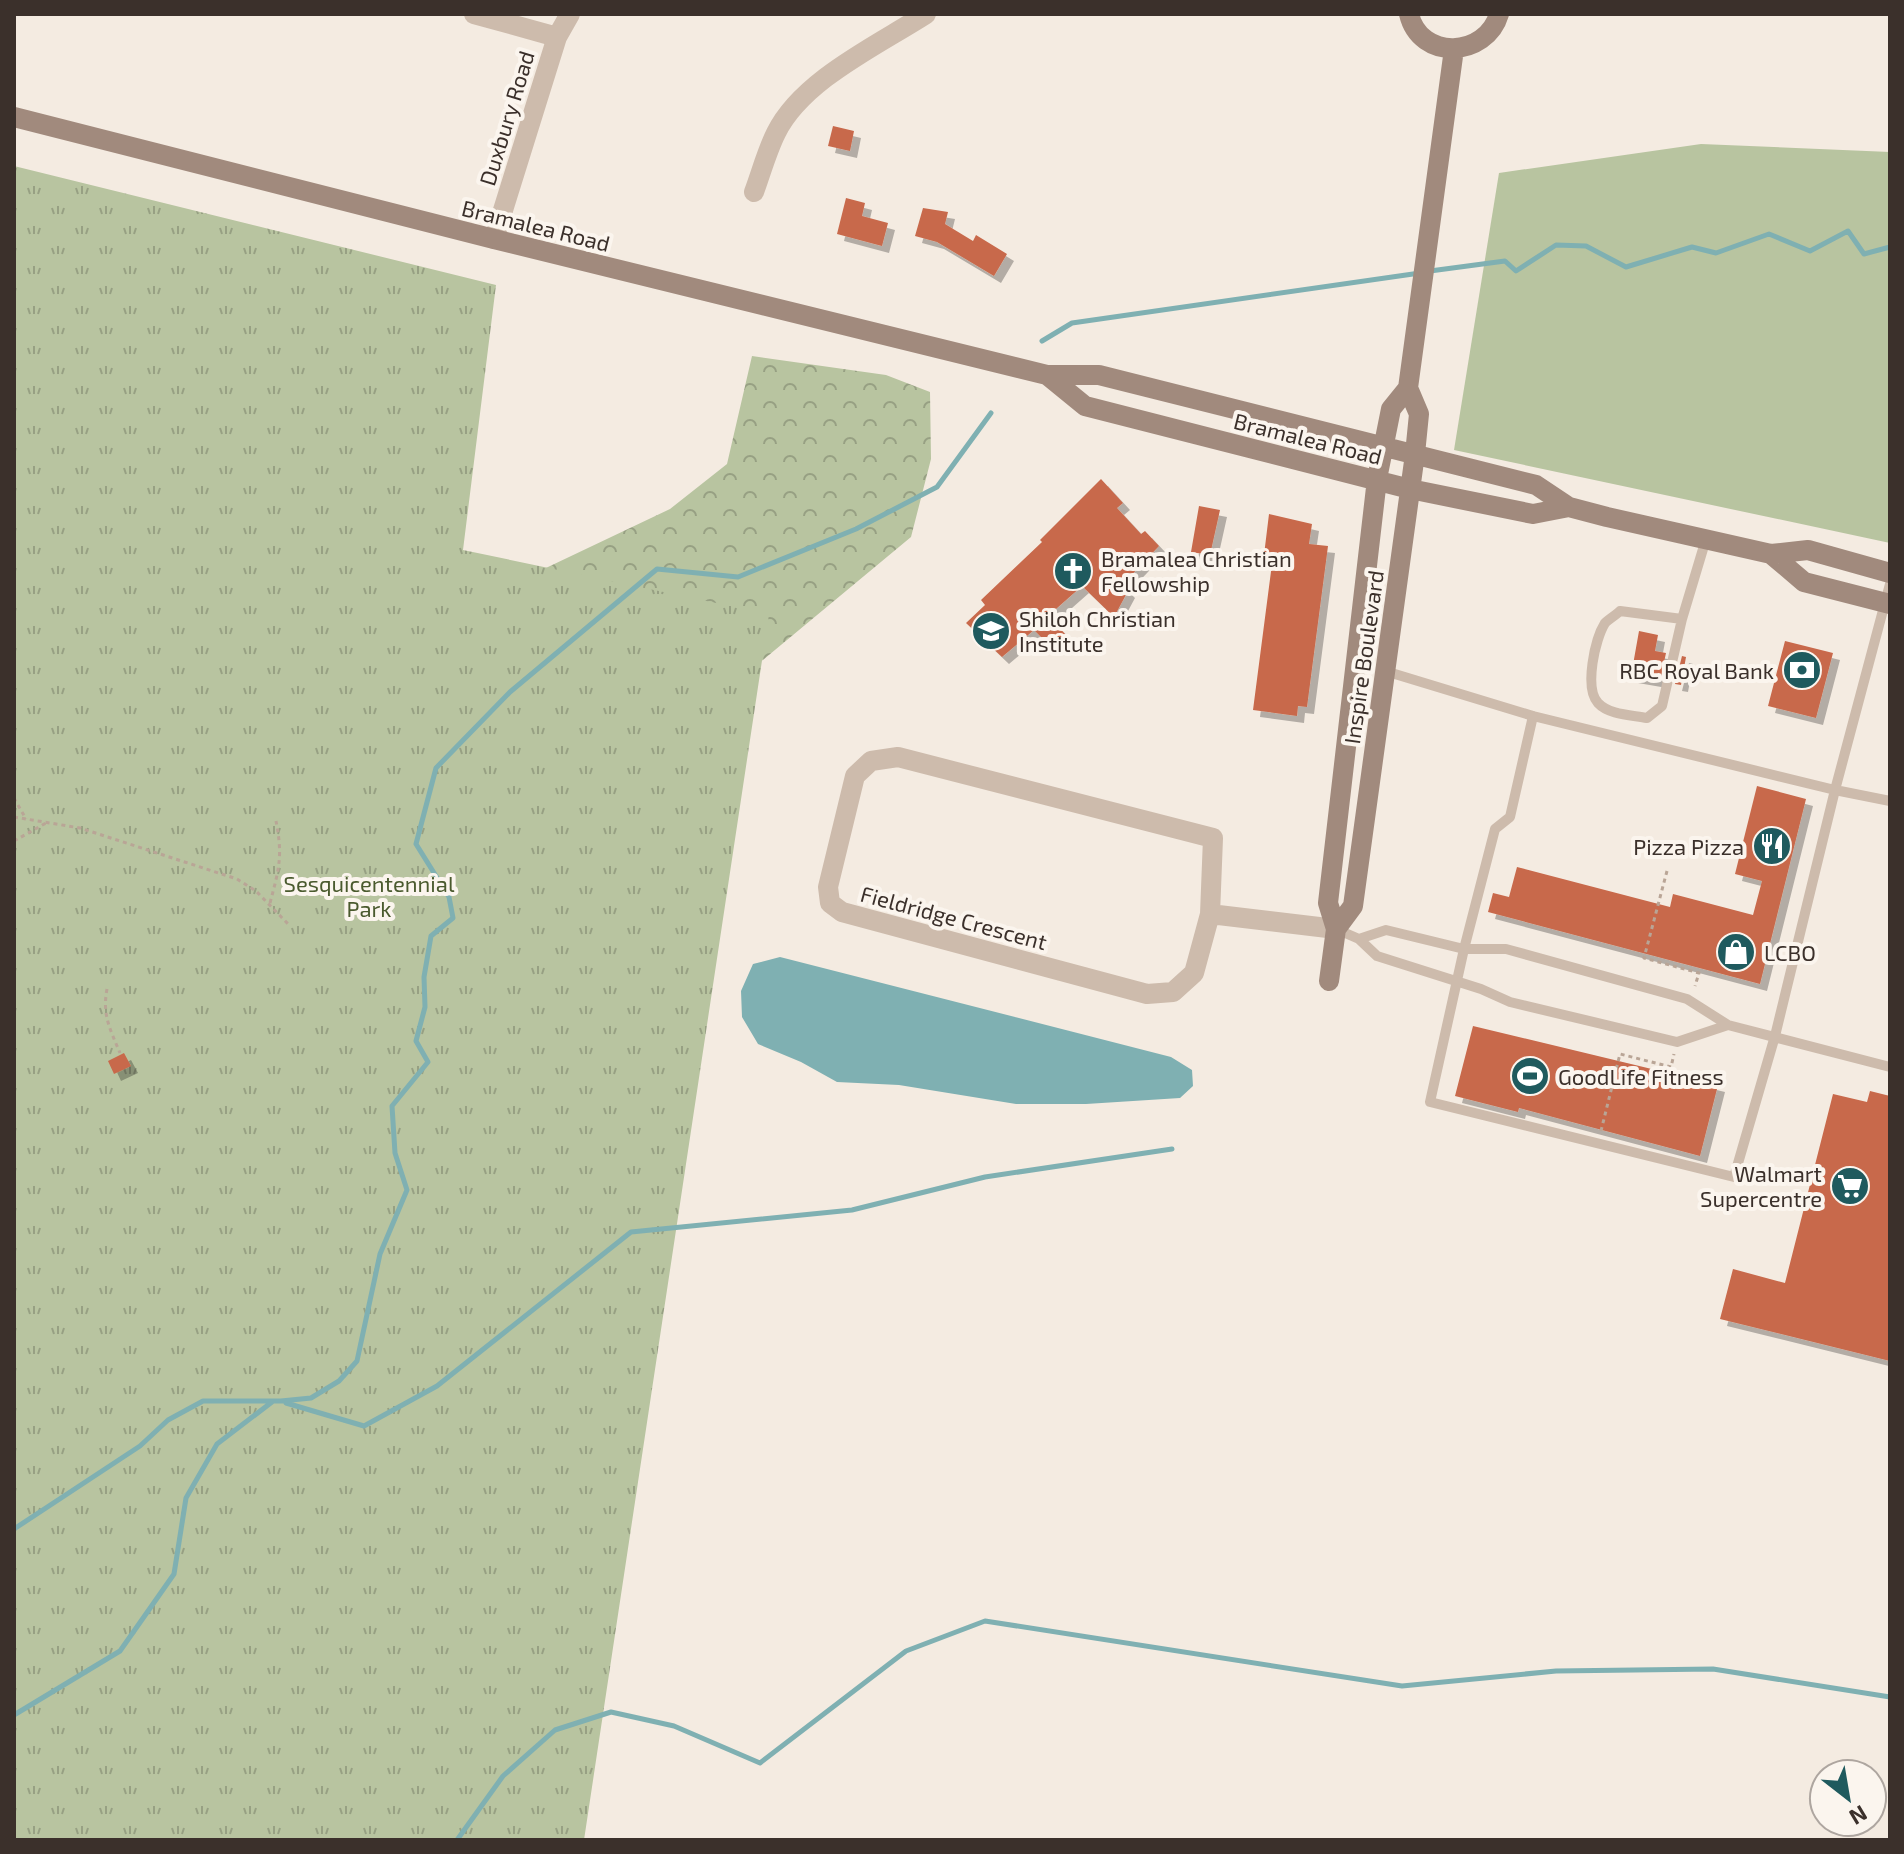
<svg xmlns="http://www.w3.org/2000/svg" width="1904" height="1854" font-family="'Exo 2',sans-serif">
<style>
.grass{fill:#b8c4a0}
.forest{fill:url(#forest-crowns)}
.park{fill:url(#park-tufts)}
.water{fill:#7fb0b2}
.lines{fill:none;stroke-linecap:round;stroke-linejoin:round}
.stream{stroke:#7fb0b2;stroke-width:5}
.building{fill:#c8694b;filter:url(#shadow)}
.path{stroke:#b9a596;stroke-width:3;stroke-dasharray:4 4;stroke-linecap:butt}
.lane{stroke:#cdbbac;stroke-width:10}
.street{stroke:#cdbbac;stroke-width:20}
.secondary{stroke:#a18a7d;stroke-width:20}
.labels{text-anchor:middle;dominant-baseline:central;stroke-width:8;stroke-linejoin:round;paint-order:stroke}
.street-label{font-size:22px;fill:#3b302b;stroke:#fbf5ee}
.poi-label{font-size:22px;fill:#3b302b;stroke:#fbf5ee;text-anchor:start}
.park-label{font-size:22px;fill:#4a5a2e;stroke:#fbf5ee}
</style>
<defs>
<pattern id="forest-crowns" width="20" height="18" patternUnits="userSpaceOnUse" patternTransform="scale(2)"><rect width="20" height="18" fill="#b8c4a0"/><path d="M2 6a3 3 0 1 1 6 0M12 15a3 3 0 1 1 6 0" fill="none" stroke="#97a083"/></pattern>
<pattern id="park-tufts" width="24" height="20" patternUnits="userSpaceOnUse" patternTransform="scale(2)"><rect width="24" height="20" fill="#b8c4a0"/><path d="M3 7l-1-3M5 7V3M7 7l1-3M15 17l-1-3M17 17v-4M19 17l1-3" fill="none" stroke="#97a083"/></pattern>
<filter id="shadow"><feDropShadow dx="7" dy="7" stdDeviation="0" flood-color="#0004"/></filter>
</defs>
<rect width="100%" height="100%" fill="#f4ebe1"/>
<path class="grass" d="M1701,144L1890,152V543L1454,450L1499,173Z"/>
<path class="forest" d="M752,356L886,375L930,392L931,459L911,537L752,669L466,606L670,509L727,464Z"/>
<path class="park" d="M14,166L496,285L463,550L769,614L584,1840H14Z"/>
<path class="water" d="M780,957L1171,1057L1192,1070L1193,1086L1180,1098L1086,1104H1016L899,1085L837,1082L801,1062L758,1044L742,1017L741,991L753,964Z"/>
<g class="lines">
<path class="stream" d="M1430,271L1505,261L1516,271L1556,245L1586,246L1626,267L1692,247L1716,253L1769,234L1810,251L1848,231L1864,254L1890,247
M1042,341L1072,323L1420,273
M286,1403L364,1426L437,1386L631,1232L852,1210L985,1177L1172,1149
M14,1529L140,1446L168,1420L203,1401H281L311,1398L339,1381L357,1361L380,1254L407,1190L395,1153L392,1106L428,1062L416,1041L425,1007L424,977L431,936L453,918L449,897L416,844L436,768L510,692L657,569L738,577L856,529L937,487L991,413
M14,1715L120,1651L174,1574L186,1498L217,1444L272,1402
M457,1840L503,1776L555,1730L611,1712L674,1726L760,1763L906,1651L985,1621L1402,1686L1556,1671L1713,1669L1890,1697"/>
</g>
<path class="building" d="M833,126L854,131L850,151L828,146Z
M846,198L865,203L862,216L888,223L882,246L837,234Z
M923,208L948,212L945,224L973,241L976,235L1007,254L994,276L937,242L915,236Z
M1101,479L1123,503L1117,508L1141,534L1145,531L1159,546L1122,585L1128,591L1114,617L1082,586L1048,616L1066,635L1052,648L1034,630L1002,657L966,623L985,605L981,600L1042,542L1040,540Z
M1199,506L1220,510L1210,555L1191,552Z
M1269,514L1312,524L1309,544L1328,546L1307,707L1298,706L1297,716L1253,710L1273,556L1264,555Z
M1639,631L1658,635L1655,651L1666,653L1660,681L1631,676Z
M1785,641L1833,653L1816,718L1768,706Z
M1682,656L1686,657L1681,685L1675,684Z
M1757,786L1806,799L1760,984L1488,912L1493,893L1509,897L1517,867L1670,907L1673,894L1753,915L1762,881L1735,874Z
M1473,1026L1718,1085L1700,1156L1519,1108L1518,1112L1455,1096Z
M124,1053L131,1066L114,1074L108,1061Z
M1870,1091L1890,1096V1361L1720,1319L1733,1269L1785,1283L1833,1094L1867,1102Z"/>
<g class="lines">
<path class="path" d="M14,798L26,819
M14,817L80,828L237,879L256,891L290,926
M14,841L46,823
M1667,871L1644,958L1699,973L1695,986
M270,903C279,869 283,856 276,821
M107,989C102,1015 110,1029 120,1053
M1601,1131L1620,1054L1671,1067L1674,1054"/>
<path class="lane" d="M1682,619L1620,611C1616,615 1609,619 1605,623C1595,639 1584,688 1598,703C1609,715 1632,715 1647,718L1662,706L1682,619L1706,539
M1385,671L1533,716L1835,790L1890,801
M1533,716L1510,817L1495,829L1464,949L1430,1102L1734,1177L1775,1036L1835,790L1890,584
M1336,929L1359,939L1377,956L1481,989L1510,1002L1677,1042L1728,1025
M1359,939L1386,930L1464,949H1506L1687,999L1728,1025L1890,1067"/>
<path class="street" d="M474,14L557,37
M754,192C761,173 767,151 776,133C802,80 878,45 926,14
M494,239L557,37L570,14
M1210,914L1213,838L898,757L871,761L855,776L828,887L830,903L842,912L1147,994L1173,992L1194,973L1210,914L1336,929"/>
<path class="secondary" d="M1409,14C1420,61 1486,58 1499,14
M14,117L494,239L1047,375H1099L1536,485L1569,507L1607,517L1771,554L1808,550L1890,573
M1047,375L1085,406L1410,489L1533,514L1569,507
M1771,554L1804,582L1890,604
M1336,929L1353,906L1415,454L1419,414L1408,388
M1329,981L1336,929L1328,903L1377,479L1391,409L1408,388L1454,49"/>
</g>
<defs>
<g id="church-disc" transform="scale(2)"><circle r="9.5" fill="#1f5a5e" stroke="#fbf5ee"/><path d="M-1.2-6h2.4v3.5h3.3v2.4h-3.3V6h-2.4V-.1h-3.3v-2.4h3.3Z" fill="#fff"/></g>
<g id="school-disc" transform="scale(2)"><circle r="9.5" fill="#1f5a5e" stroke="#fbf5ee"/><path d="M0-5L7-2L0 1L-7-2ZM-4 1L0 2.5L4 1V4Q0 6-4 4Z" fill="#fff"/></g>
<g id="bank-disc" transform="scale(2)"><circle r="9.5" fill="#1f5a5e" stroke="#fbf5ee"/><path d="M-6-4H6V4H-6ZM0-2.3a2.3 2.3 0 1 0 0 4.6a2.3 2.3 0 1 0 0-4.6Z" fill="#fff"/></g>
<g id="restaurant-disc" transform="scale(2)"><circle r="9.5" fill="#1f5a5e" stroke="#fbf5ee"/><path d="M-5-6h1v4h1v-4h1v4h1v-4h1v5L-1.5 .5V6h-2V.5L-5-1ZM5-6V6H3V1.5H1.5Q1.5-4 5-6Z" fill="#fff"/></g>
<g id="shop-disc" transform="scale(2)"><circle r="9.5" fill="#1f5a5e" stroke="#fbf5ee"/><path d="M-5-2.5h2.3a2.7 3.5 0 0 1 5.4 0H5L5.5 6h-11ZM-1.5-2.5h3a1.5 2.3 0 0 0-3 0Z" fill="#fff"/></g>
<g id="stadium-disc" transform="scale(2)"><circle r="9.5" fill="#1f5a5e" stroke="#fbf5ee"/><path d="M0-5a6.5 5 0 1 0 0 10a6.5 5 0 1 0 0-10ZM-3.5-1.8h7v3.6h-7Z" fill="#fff"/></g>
<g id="supermarket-disc" transform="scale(2)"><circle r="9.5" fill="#1f5a5e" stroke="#fbf5ee"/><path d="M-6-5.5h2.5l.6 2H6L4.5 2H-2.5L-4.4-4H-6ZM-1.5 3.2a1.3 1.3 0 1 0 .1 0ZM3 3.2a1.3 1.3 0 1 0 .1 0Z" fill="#fff"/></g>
</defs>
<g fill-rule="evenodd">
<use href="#church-disc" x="1073" y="571"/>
<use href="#school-disc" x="991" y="631"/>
<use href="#bank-disc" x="1802" y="670"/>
<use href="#restaurant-disc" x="1772" y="846"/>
<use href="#shop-disc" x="1736" y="952"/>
<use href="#stadium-disc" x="1530" y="1076"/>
<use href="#supermarket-disc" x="1850" y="1186"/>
</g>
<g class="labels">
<g class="street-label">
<text transform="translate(506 118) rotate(-73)">Duxbury Road</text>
<text transform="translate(536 225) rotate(14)">Bramalea Road</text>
<text transform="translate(1308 438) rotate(14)">Bramalea Road</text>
<text transform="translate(1363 657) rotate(-82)">Inspire Boulevard</text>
<text transform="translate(954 917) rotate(15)">Fieldridge Crescent</text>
</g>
<g class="poi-label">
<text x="1101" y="558">Bramalea Christian<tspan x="1101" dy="25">Fellowship</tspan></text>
<text x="1019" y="618">Shiloh Christian<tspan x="1019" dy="25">Institute</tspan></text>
<text x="1774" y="670" text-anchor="end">RBC Royal Bank</text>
<text x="1744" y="846" text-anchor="end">Pizza Pizza</text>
<text x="1764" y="952">LCBO</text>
<text x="1558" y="1076">GoodLife Fitness</text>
<text x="1822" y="1173" text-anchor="end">Walmart<tspan x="1822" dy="25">Supercentre</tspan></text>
</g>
<g class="park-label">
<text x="369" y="883">Sesquicentennial<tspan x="369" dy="25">Park</tspan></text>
</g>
</g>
<rect width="1904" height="1854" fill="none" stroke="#3b302b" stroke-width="32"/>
<g transform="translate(1848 1798) rotate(149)"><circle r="38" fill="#fbf5ee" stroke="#aea6a0" stroke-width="2"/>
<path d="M0-6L14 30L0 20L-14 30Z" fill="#1f5a5e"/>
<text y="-12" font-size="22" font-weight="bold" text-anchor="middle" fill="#3b302b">N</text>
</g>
</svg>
